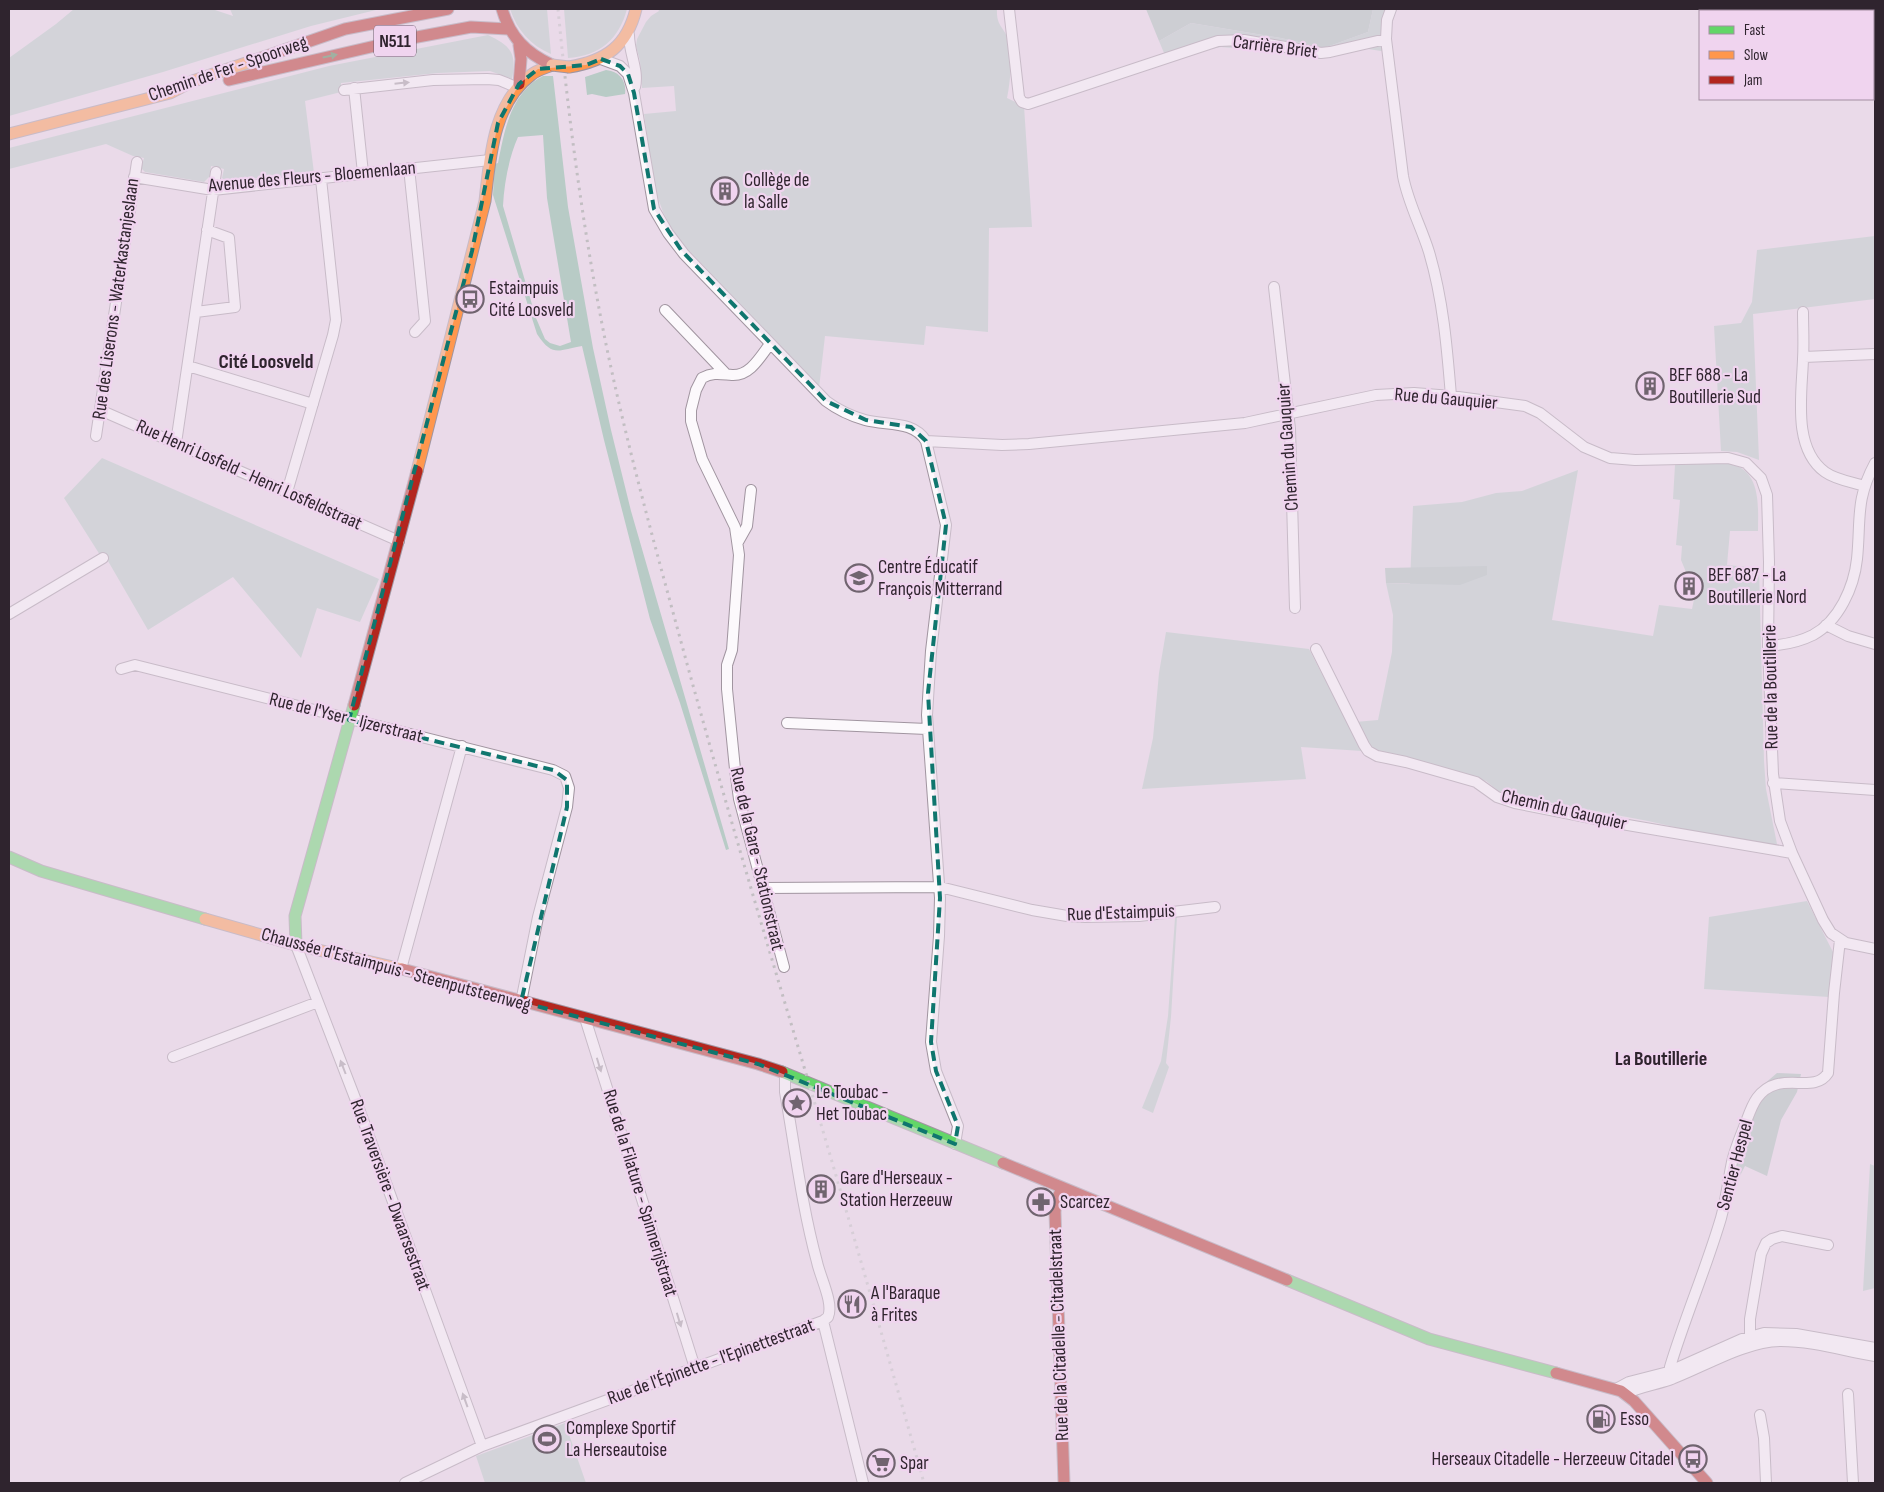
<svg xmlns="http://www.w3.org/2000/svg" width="1884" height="1492" font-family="'Sofia Sans Condensed',sans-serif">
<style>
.green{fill:#b8cbc6;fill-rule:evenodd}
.forest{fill:#aabeb9}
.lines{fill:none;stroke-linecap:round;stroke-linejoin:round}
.street-casing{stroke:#a195a0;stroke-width:12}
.fast-casing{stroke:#a195a0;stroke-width:13}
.slow-casing{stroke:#a195a0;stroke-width:13}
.jam-casing{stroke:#a195a0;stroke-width:13}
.street{stroke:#fcf9fc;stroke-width:10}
.fast{stroke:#63d668;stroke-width:11}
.slow{stroke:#ff974d;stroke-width:11}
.jam{stroke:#b3261e;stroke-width:11}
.rail{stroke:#c2bec2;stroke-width:3;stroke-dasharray:2.5 5;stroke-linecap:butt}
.slow-bridge-casing{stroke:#a195a0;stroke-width:13;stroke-linecap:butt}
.slow-bridge{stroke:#ff974d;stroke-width:11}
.oneway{fill:#497d4b}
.oneway2{fill:#a0999f}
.marked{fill:none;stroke:#0f766e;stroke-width:4;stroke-dasharray:10 6;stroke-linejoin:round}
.labels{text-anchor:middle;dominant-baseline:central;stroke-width:4.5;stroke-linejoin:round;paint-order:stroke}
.shield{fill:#f0d4ef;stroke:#695968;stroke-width:1}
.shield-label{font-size:18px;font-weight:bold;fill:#2f242e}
.street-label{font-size:19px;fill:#2f242e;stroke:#f0d4ef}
.poi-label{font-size:19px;fill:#2f242e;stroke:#f0d4ef;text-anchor:start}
.neighbourhood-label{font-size:20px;font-weight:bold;fill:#2f242e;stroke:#f0d4ef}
</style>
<rect width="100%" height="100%" fill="#eadae9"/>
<path class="green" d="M74,9H212L233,16L230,9H380L311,26L163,72L9,116V58L56,24Z
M510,9H547L551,54C530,45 517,30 510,9Z
M564,9H627C619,39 600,56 568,58Z
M658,9H997C996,27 1005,27 1009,42C1013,55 1010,84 1007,98L1024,106L1032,227L989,228L988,332L926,326L924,345L825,336L819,388L681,242L673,231L663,212L655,190L644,114L676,111L674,86L642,88L640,61L636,46L637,39L646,22L651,16L659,11Z
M1373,9H1396L1391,27V47L1381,51L1362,48L1304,54L1221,47L1205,50L1167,60L1159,41L1191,23L1281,38L1324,48L1368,32Z
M488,35C511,46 517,53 512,79L490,71L438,73L341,83V92L305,101L314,173L225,181L222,178L224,169L211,166L210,176L204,182L145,172L141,168L144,158L133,156L106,144L9,169V148L329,66Z
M606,70C619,71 627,81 625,94L606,97L592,94L587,95L585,77Z
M543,76H553L568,207L593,348L611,430L631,511L729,849L726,850L680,703L650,619L604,440L582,346C558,350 553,358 537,334L493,195L495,164L498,163C503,138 508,107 527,88C531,83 537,79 543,76ZM543,135L547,198L571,342L560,346L550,343L545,339L536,318L503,206C504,184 509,157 518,137Z
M1875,236V299L1753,314L1759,460L1737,452L1721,451L1714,326L1741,323L1752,302L1757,250Z
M102,458L379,579L360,622L317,608L301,658L233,577L148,630L108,561L100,555L64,498Z
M1724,462C1728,464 1734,465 1739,467C1761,478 1758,510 1758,531H1730L1727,565L1759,568L1764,761L1766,789L1777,844L1767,848L1648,821L1501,793L1486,781L1374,752L1355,722L1378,720L1392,652L1393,615L1386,583L1410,584L1413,506L1462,502L1496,493L1522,491L1578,470L1552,620L1653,636L1659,605L1692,609L1699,575L1686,572L1681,560L1682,546L1676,545L1680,500L1673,499L1675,465Z
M1166,632L1309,649L1362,751L1301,747L1306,779L1142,789L1153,738L1159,673Z
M1807,901L1833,952L1829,997L1704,989L1709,917Z
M1177,917L1171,1017L1166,1063L1169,1067L1153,1113L1142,1108L1161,1061L1168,1016L1175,918Z
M1870,1164L1875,1166V1288L1863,1291Z
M565,1423L586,1483H485L476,1456Z"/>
<path class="forest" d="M1146,9H1373L1368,32L1324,48L1281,38L1191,23L1159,41Z
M1487,566V575L1460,585L1386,583L1385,568Z
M1777,1073L1801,1074L1797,1092L1781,1120L1767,1176L1745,1166L1729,1197L1736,1134L1763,1085Z"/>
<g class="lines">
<g class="street-casing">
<path id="street" d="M1009,9L1019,97L1022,102L1028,104L1218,41L1244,40L1321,53L1330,52L1386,39L1403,176C1408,203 1421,226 1429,252C1443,299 1447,347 1451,396
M1744,9L1746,11
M629,35C629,53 639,70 635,87
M1386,39L1387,20L1391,9
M601,59L620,66L628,74L634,93L654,209L668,233L684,254L826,401C838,410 851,416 865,420C887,426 913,420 926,441L946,525L931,651L927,715L940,898L939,936L931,1042L936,1071L958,1126L955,1144
M354,88L363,173
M344,90L433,80L487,79L499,80L516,87
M409,168L425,321L415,332
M134,177L213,190L490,160
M1274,287L1290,429L1295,608
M665,310L725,373
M196,312L235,307L229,238L207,230
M1803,312C1803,328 1804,343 1803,359C1802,393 1792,448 1825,472C1836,480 1852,482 1865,486
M770,344C760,357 750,376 732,375C720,374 713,372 702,378L696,390L691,410V421L702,459L735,527L739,555L732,650L727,665V689L735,769L739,799L784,967
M1804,357L1875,354
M188,366L313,404
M100,410L399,541
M96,436L137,162
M926,441L1002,445L1029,444L1245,423L1376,395L1414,393L1451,396L1525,406L1540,413L1584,447L1610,458L1635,460L1728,458L1746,463L1761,478L1767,495L1769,562L1768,646L1773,774L1780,821L1792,853L1823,920L1831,933L1846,943L1875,949
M176,443L216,172
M287,492L333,335L336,320L321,179
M738,542L747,526L751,490
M9,614L103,558
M1826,625L1848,636L1875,644
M1768,646C1784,645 1799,642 1813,635C1839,621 1854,587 1857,559C1861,520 1855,500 1875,463
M1316,649L1364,745L1368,751L1377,756L1406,762L1476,782L1497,797L1515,803L1616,823L1792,853
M121,669L135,665L553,770L565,776L569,788L567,807L538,917L521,1002
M787,723L927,729
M1773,783L1875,790
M763,888L940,887L1032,910L1067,916L1085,917L1139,916L1215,907
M296,945L355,1098L482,1446
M401,969L462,746
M585,1018L695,1368
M173,1057L318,1002
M823,1321L863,1483
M1750,1341V1319L1761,1254L1766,1243L1772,1239L1782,1236L1828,1245
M1672,1379L1670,1367C1685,1317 1706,1269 1721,1218C1726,1200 1728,1181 1732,1162C1735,1148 1741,1135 1746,1122C1749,1114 1752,1105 1757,1098C1779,1068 1813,1096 1828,1073L1834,993L1840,940
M1616,1389L1629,1382L1668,1372L1742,1339L1764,1333L1796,1334L1875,1348
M1625,1394C1639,1387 1654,1385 1669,1380C1702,1368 1745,1341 1781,1341C1812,1341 1845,1351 1875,1356
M1848,1394L1853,1483
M1760,1415L1764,1438L1766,1483
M405,1483L482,1446L823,1321L828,1317C834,1303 820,1277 817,1262C802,1207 795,1149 785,1092V1073"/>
</g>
<g class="fast-casing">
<path id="fast" d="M1813,9L1819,11
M9,857L41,871L205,919
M296,945L295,916L354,705
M782,1072L1003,1163
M1287,1280L1429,1339L1556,1373"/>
</g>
<g class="slow-casing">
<path id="slow" d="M1863,11L1871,9
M569,67C606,61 627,46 636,9
M9,134L170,93L193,81L252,61
M417,471L485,201C490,157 493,104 531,75C537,70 545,68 552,65
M205,919L296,945L402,969"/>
</g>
<g class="jam-casing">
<path id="jam" d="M502,9C510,37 526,53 552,65
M519,45L521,59L519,84
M252,61L345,29L448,9
M229,80L401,40L471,27L508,29
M354,705L417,471
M402,969L758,1064L782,1072
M1003,1163L1287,1280
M1062,1188L1056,1202L1055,1212L1064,1483
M1556,1373L1621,1391L1634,1401L1707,1483"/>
</g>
<use href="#street" class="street"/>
<use href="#fast" class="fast"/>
<use href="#slow" class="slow"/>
<use href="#jam" class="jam"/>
<path class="rail" d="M558,9C569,123 584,237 607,349C629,454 658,557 686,660C722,791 760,920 799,1050C842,1194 883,1338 924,1483"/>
<g class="slow-bridge-casing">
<path id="slow-bridge" d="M552,65L569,67"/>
</g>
<use href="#slow-bridge" class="slow-bridge"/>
</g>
<defs><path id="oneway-solid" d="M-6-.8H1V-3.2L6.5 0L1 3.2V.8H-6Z" transform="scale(1.25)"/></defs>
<use class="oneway" href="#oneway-solid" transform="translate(330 56) rotate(-12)"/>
<g class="oneway2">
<use href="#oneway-solid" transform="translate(402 83) rotate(-6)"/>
<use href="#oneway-solid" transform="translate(599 1065) rotate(73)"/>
<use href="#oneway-solid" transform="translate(343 1067) rotate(-111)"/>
<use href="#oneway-solid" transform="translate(679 1320) rotate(73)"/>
<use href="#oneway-solid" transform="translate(465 1400) rotate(-110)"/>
</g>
<path d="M0 0H1884V1492H0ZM601,59L620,66L628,74L634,93L654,209L681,250L826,401L866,420L911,427L926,441L946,525L928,693L940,898L931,1042L936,1071L958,1126L955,1144L758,1064L521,1002L567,807V780L553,770L349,720L472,251L498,123L519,84L538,69L586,65Z" fill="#eadae9" fill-opacity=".55" fill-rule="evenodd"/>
<path class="marked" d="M601,59L620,66L628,74L634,93L654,209L681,250L826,401L866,420L911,427L926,441L946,525L928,693L940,898L931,1042L936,1071L958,1126L955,1144L758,1064L521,1002L567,807V780L553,770L349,720L472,251L498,123L519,84L538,69L586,65Z"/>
<defs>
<g id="building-ring" transform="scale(1.4375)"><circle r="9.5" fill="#f0d4ef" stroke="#70646f" stroke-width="1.5"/><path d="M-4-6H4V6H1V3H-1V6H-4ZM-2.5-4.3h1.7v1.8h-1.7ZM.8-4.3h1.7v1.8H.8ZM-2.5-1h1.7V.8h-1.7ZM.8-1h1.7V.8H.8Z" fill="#70646f"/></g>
<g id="bus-ring" transform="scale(1.4375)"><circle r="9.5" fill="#f0d4ef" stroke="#70646f" stroke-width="1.5"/><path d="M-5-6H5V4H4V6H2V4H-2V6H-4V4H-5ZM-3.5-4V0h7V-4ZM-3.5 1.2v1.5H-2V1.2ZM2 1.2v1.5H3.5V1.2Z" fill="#70646f"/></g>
<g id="school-ring" transform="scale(1.4375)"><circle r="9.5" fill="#f0d4ef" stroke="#70646f" stroke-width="1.5"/><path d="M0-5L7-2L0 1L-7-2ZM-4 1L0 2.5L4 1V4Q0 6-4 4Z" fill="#70646f"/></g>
<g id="sight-ring" transform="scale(1.4375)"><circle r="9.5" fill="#f0d4ef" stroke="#70646f" stroke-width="1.5"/><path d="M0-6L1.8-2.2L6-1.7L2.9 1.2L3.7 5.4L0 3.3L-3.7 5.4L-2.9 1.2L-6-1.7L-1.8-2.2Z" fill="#70646f"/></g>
<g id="pharmacy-ring" transform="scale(1.4375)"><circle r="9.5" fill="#f0d4ef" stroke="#70646f" stroke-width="1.5"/><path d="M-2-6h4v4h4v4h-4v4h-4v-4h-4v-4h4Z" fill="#70646f"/></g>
<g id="restaurant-ring" transform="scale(1.4375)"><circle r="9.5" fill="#f0d4ef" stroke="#70646f" stroke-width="1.5"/><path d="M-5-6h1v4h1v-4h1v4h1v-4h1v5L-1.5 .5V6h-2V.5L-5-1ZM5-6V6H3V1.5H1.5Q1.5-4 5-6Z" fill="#70646f"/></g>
<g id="fuel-ring" transform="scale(1.4375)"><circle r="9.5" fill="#f0d4ef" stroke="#70646f" stroke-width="1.5"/><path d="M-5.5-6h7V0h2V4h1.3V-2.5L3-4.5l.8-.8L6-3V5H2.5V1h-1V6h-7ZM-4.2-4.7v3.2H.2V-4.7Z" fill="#70646f"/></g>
<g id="stadium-ring" transform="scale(1.4375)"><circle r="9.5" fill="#f0d4ef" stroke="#70646f" stroke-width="1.5"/><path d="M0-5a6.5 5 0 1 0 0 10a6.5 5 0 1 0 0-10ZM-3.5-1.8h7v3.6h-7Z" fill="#70646f"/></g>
<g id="supermarket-ring" transform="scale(1.4375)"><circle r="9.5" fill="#f0d4ef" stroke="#70646f" stroke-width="1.5"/><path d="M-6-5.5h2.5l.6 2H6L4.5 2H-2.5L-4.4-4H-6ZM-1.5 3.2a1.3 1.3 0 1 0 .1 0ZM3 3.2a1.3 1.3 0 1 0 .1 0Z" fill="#70646f"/></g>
</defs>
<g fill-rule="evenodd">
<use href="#building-ring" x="725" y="191"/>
<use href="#bus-ring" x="470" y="299"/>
<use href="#building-ring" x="1650" y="386"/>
<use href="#school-ring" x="859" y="578"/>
<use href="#building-ring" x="1689" y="586"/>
<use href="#sight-ring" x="797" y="1103"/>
<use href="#building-ring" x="821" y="1189"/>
<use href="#pharmacy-ring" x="1041" y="1202"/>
<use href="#restaurant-ring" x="852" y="1304"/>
<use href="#fuel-ring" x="1601" y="1419"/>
<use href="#stadium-ring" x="547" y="1439"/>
<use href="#bus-ring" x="1693" y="1459"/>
<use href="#supermarket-ring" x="881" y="1463"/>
</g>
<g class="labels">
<rect class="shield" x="374" y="25.5" width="42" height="31" rx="4"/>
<g class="shield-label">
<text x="395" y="41">N511</text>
</g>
<g class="street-label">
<text transform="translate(1275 47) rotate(7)">Carrière Briet</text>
<text transform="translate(228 69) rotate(-19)">Chemin de Fer - Spoorweg</text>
<text transform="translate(312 177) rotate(-5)">Avenue des Fleurs - Bloemenlaan</text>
<text transform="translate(116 299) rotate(-82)">Rue des Liserons - Waterkastanjeslaan</text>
<text transform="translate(1446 399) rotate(5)">Rue du Gauquier</text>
<text transform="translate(1288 447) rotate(-94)">Chemin du Gauquier</text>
<text transform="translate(249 475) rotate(24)">Rue Henri Losfeld - Henri Losfeldstraat</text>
<text transform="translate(1771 687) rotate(-91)">Rue de la Boutillerie</text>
<text transform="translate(346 718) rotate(14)">Rue de l'Yser - Ijzerstraat</text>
<text transform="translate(1564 810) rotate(13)">Chemin du Gauquier</text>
<text transform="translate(757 859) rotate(77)">Rue de la Gare - Stationstraat</text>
<text transform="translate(1121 913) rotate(-2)">Rue d'Estaimpuis</text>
<text transform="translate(396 970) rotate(15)">Chaussée d'Estaimpuis - Steenputsteenweg</text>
<text transform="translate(1735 1165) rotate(-75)">Sentier Hespel</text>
<text transform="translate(640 1193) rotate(73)">Rue de la Filature - Spinnerijstraat</text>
<text transform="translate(390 1195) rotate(70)">Rue Traversière - Dwaarsestraat</text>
<text transform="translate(1059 1335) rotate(-92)">Rue de la Citadelle - Citadelstraat</text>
<text transform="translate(711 1362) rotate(-20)">Rue de l'Épinette - l'Epinettestraat</text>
</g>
<g class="poi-label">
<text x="744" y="180">Collège de<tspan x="744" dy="22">la Salle</tspan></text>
<text x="489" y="288">Estaimpuis<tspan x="489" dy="22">Cité Loosveld</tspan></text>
<text x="1669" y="375">BEF 688 - La<tspan x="1669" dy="22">Boutillerie Sud</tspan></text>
<text x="878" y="567">Centre Éducatif<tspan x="878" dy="22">François Mitterrand</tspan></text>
<text x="1708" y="575">BEF 687 - La<tspan x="1708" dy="22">Boutillerie Nord</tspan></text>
<text x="816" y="1092">Le Toubac -<tspan x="816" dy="22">Het Toubac</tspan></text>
<text x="840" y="1178">Gare d'Herseaux -<tspan x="840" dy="22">Station Herzeeuw</tspan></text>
<text x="1060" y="1202">Scarcez</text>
<text x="871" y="1293">A l'Baraque<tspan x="871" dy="22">à Frites</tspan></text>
<text x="1620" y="1419">Esso</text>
<text x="566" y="1428">Complexe Sportif<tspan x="566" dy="22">La Herseautoise</tspan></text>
<text x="1674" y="1459" text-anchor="end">Herseaux Citadelle - Herzeeuw Citadel</text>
<text x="900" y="1463">Spar</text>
</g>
<g class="neighbourhood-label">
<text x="266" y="362">Cité Loosveld</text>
<text x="1661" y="1059">La Boutillerie</text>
</g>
</g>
<rect width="1884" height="1492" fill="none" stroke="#2f242e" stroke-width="20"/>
<rect x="1699" y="10" width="175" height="90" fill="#f0d4ef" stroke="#a38ea2"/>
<rect x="1709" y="26" width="25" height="8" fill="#63d668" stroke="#a38ea2"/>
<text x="1744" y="35" font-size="15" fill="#2f242e">Fast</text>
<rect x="1709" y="51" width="25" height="8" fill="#ff974d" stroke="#a38ea2"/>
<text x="1744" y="60" font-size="15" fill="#2f242e">Slow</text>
<rect x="1709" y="76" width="25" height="8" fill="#b3261e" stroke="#a38ea2"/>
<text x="1744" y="85" font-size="15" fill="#2f242e">Jam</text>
</svg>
